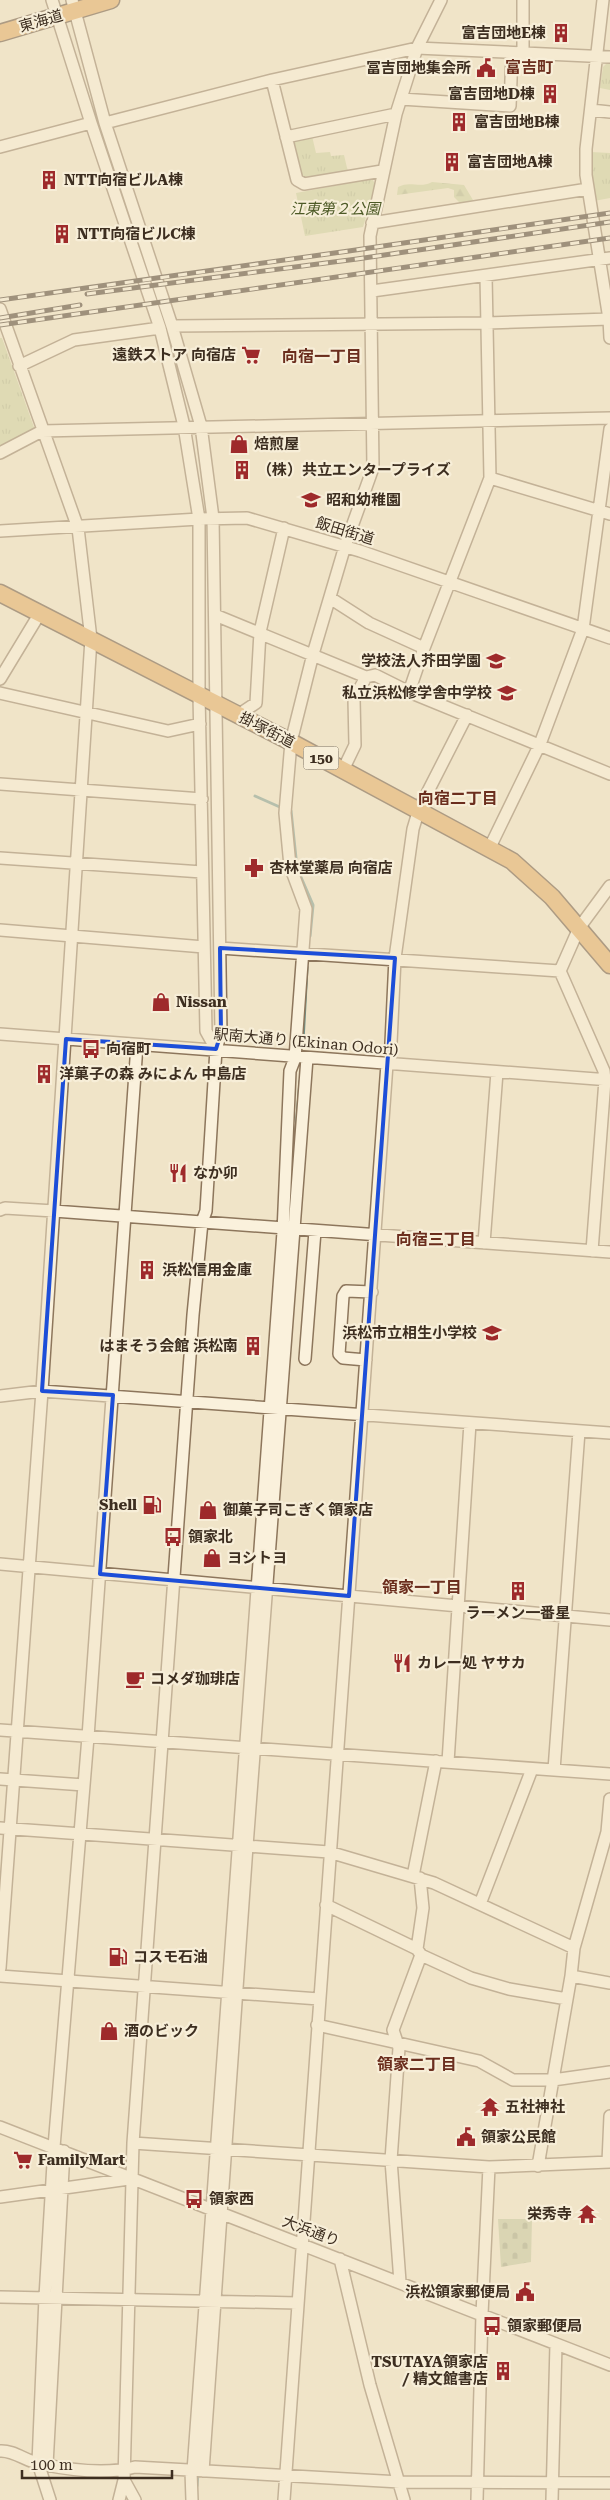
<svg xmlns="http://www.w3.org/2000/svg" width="610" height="2500" font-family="'Roboto Serif','Noto Sans JP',serif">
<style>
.forest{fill:url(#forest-firs)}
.cemetery{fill:url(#cemetery-stones)}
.park{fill:url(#park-tufts)}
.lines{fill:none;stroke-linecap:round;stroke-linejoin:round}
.stream{stroke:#6f938a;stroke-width:3}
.minor-casing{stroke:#8d765c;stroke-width:14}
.highway-casing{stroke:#5b4430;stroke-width:19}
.minor{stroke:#faf1dc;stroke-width:11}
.highway{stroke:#e0a458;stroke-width:16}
.rail-casing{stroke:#3d2e20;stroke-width:5}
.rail{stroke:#f7eed8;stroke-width:3;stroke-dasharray:9;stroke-linecap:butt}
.marked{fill:none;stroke:#1d4ed8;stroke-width:4;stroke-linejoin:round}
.labels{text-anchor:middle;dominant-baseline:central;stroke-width:4.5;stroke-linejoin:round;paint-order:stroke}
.shield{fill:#f7eed8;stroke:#756857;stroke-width:1}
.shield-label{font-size:14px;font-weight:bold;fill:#3d2e20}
.street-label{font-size:15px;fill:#3d2e20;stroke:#f7eed8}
.poi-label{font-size:15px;font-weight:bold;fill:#3d2e20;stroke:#f7eed8;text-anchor:start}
.park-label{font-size:15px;font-style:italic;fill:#4d5a26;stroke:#f7eed8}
.neighbourhood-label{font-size:16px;font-weight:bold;fill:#6b2e1e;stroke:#f7eed8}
</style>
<defs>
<pattern id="forest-firs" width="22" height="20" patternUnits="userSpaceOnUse" patternTransform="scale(1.25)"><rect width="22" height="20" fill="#c9cf9b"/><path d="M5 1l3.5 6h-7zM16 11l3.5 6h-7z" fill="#aeb285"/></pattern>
<pattern id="cemetery-stones" width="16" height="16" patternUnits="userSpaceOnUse" patternTransform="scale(1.25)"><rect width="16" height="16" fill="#bfc49a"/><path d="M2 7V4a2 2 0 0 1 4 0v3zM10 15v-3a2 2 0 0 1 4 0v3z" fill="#9ca07d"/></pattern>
<pattern id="park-tufts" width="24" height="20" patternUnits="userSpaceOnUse" patternTransform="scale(1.25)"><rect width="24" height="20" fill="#c9cf9b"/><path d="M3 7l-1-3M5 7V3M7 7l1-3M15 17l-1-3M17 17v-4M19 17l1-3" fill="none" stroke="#aeb285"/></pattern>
</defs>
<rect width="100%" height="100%" fill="#f0e4c8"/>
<path class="forest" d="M432,182L464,185L473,200L470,203H460L454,197V190L448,188L397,195L398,187C411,180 419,189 432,182Z"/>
<path class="cemetery" d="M498,2219H532L531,2262L501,2267Z"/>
<path class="park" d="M607,63H610V90L600,88L603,67Z
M312,136L316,153L330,152L331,156L344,155L348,172L307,179L301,174L293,142L294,139Z
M591,152L610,153V198L594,201L589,168Z
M372,179L376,185L363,227L305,236L296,193Z
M0,338H2L35,430L0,448Z"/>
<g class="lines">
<path class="stream" d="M255,796L282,808
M288,810L291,811L297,868L313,905L310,936
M303,1041L307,967
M289,1215L300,1081
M197,2486L198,2473"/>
<g class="minor-casing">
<path id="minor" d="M52,0L91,123L160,328L184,426L199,519V695L206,1031L216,1049
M72,0L105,123L172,326L201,426L213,518L221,1033L216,1049L206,1211L202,1222L193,1315L133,2143L124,2480L119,2500
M523,0V54
M603,0L586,149V175L609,319L610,338
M272,80L297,180L304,184L382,171
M401,99L510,106L512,53
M591,110L610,112
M105,123L272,80L417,48L610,57
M286,137L396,114
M0,147L91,123
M372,223L588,189
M372,291L610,258
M0,309L78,528L91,639L42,1391L0,1968
M172,326L487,323L610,319
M19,366L74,340L160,328
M0,453L42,431L610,418
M490,478L610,514
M0,531L199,519L247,518L360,551L610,638
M330,598L369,623L424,648
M215,615L366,677L375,675L409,692L610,774
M0,679L40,613
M409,692L424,648L490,478L486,276
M0,693L168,731L200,724
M238,715L256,703L260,632L284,528
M343,770L355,745L354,699L366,677
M0,784L202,799
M490,847L540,744L583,629L610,429
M0,858L202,872
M0,930L204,947
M220,948L560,971
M0,1034L610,1080
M390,1064L395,958L413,829L419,809L467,715
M0,1210L5,1208L54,1211L610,1252
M484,1243L497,1072
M592,1251L605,1080L604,1071L560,971L579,928L610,886
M305,1359L315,1231
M366,1360L343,1358L339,1354L343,1296L346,1291L372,1292
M0,1396L42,1391L610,1433
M0,1564L610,1620
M0,1730L610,1774
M448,1762L470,1423
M554,1770L579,1431
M0,1779L84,1785
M0,1828L329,1852L434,1883L574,1948L571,1976
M413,1876L436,1761
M480,1904L532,1769
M326,1905L417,1949
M574,1948L607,1832L610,1799
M421,1955L471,1978L509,1989L567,1999
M0,1976L319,1999
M317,2025L479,2061L513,2080H553L610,2072
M0,2127L610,2365
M133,2143L489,2167L610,2162
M608,2162L610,2116
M538,2166L571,1976L610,1983
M0,2197L129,2179
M340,2259L370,2385L404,2500
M400,2282L391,2160L399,2048L393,2030L421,1955L417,1949L423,1908L420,1878
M0,2297L298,2303
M0,2451C14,2450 27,2462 41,2464C70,2470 106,2475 135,2467L400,2482L610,2483
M47,2465L64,2151
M191,2471L192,2500
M193,2471L283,1232L290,1071L295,1058L306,909L290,866L285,813L291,742L313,654L345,546L373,468L370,236L396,114L417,48L441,0
M203,2471L247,1846L307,1058
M124,2480L135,2500
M50,2500L38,2463L45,2297L54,2147L88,1737L137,1045
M284,2500L387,1064
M477,2500L482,2314L489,2167
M552,2500L556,2344"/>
</g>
<g class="highway-casing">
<path id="highway" d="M0,33L111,0
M0,593L291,742L512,861L552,897L610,965"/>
</g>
<use href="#minor" class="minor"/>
<use href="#highway" class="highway"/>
<g class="rail-casing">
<path id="rail" d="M87,294L357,259L610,222
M0,300C203,272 407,243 610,213
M0,318L80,305
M0,325L610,238"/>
</g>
<use href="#rail" class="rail"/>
</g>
<path d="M0 0H610V2500H0ZM220,948L395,958L349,1596L100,1574L113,1395L42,1391L66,1039L216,1049L221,1033Z" fill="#f0e4c8" fill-opacity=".55" fill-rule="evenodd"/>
<path class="marked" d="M220,948L395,958L349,1596L100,1574L113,1395L42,1391L66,1039L216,1049L221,1033Z"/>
<defs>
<g id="building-bare" transform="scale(1.5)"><path d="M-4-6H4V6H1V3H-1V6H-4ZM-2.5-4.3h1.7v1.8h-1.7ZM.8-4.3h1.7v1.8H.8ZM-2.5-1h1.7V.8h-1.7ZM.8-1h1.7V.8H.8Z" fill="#9e2a2b" stroke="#f7eed8" stroke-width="2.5" paint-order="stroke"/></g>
<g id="civic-bare" transform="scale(1.5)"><path d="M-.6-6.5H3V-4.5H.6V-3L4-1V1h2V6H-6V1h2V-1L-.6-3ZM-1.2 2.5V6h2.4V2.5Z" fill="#9e2a2b" stroke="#f7eed8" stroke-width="2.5" paint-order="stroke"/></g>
<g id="supermarket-bare" transform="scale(1.5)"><path d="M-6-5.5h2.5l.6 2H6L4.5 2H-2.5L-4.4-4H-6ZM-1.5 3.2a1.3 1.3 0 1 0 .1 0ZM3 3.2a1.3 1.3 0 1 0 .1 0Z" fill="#9e2a2b" stroke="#f7eed8" stroke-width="2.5" paint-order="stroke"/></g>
<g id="shop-bare" transform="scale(1.5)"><path d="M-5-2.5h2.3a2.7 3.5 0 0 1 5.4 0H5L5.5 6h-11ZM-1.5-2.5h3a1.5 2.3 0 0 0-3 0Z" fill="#9e2a2b" stroke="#f7eed8" stroke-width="2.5" paint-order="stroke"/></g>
<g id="school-bare" transform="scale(1.5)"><path d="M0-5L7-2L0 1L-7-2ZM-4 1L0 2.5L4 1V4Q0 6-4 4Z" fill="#9e2a2b" stroke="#f7eed8" stroke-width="2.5" paint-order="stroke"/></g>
<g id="pharmacy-bare" transform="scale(1.5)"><path d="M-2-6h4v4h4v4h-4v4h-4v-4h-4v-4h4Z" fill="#9e2a2b" stroke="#f7eed8" stroke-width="2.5" paint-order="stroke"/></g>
<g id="bus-bare" transform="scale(1.5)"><path d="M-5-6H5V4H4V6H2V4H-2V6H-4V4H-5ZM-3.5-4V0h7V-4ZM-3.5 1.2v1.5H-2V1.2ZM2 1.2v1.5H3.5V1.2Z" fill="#9e2a2b" stroke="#f7eed8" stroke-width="2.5" paint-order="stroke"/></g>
<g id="restaurant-bare" transform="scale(1.5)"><path d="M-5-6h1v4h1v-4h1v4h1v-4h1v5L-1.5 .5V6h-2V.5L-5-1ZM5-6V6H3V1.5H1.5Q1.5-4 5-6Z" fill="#9e2a2b" stroke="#f7eed8" stroke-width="2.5" paint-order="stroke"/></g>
<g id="fuel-bare" transform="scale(1.5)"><path d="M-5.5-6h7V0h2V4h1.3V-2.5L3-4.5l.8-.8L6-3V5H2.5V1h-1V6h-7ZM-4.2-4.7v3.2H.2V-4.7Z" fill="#9e2a2b" stroke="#f7eed8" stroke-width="2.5" paint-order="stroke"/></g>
<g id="cafe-bare" transform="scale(1.5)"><path d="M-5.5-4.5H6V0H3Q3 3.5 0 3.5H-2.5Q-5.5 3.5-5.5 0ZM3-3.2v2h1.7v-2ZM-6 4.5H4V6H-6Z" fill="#9e2a2b" stroke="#f7eed8" stroke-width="2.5" paint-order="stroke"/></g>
<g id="temple-bare" transform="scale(1.5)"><path d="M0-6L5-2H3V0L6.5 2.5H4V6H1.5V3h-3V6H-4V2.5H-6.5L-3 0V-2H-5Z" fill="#9e2a2b" stroke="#f7eed8" stroke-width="2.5" paint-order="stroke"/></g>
</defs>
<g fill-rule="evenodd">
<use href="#building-bare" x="561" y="33"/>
<use href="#civic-bare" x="486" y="68"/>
<use href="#building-bare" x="550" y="94"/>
<use href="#building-bare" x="459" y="122"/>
<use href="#building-bare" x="452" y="162"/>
<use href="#building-bare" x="49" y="180"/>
<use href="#building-bare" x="62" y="234"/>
<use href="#supermarket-bare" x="251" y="355"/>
<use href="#shop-bare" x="239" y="444"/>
<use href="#building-bare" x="242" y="470"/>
<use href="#school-bare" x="311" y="500"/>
<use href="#school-bare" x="496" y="661"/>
<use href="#school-bare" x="507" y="693"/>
<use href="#pharmacy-bare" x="254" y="868"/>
<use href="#shop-bare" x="161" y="1002"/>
<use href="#bus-bare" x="91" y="1049"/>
<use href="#building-bare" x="44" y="1074"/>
<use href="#restaurant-bare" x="178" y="1173"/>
<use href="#building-bare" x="147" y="1270"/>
<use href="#school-bare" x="492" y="1333"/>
<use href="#building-bare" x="253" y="1346"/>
<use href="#fuel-bare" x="152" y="1505"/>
<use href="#shop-bare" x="208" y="1510"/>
<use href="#bus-bare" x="173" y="1537"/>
<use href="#shop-bare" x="212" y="1558"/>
<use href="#building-bare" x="518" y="1591"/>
<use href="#restaurant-bare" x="402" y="1663"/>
<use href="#cafe-bare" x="135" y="1679"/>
<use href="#fuel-bare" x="118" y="1957"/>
<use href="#shop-bare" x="109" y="2031"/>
<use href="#temple-bare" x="490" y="2107"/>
<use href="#civic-bare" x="466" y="2137"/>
<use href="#supermarket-bare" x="23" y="2160"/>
<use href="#bus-bare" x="194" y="2199"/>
<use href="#temple-bare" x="587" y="2214"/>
<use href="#civic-bare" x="525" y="2292"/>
<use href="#bus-bare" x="492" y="2326"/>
<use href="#building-bare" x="503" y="2371"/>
</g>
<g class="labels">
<rect class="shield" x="303.5" y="746.5" width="35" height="23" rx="4"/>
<g class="shield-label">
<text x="321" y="758">150</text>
</g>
<g class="street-label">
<text transform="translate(41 21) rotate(-16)">東海道</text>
<text transform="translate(345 531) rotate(17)">飯田街道</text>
<text transform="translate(267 730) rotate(27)">掛塚街道</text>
<text transform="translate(306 1042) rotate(5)">駅南大通り (Ekinan Odori)</text>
<text transform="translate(311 2231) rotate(21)">大浜通り</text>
</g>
<g class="poi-label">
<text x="546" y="33" text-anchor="end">富吉団地E棟</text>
<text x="471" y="68" text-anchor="end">冨吉団地集会所</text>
<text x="535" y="94" text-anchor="end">富吉団地D棟</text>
<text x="474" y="122">富吉団地B棟</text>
<text x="467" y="162">富吉団地A棟</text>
<text x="64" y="180">NTT向宿ビルA棟</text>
<text x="77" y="234">NTT向宿ビルC棟</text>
<text x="236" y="355" text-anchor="end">遠鉄ストア 向宿店</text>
<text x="254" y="444">焙煎屋</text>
<text x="257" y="470">（株）共立エンタープライズ</text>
<text x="326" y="500">昭和幼稚園</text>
<text x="481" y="661" text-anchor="end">学校法人芥田学園</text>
<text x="492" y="693" text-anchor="end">私立浜松修学舎中学校</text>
<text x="269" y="868">杏林堂薬局 向宿店</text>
<text x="176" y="1002">Nissan</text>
<text x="106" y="1049">向宿町</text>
<text x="59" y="1074">洋菓子の森 みによん 中島店</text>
<text x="193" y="1173">なか卯</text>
<text x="162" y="1270">浜松信用金庫</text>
<text x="477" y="1333" text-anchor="end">浜松市立相生小学校</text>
<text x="238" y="1346" text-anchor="end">はまそう会館 浜松南</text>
<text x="137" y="1505" text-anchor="end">Shell</text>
<text x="223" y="1510">御菓子司こぎく領家店</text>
<text x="188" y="1537">領家北</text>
<text x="227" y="1558">ヨシトヨ</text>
<text x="518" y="1613" text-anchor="middle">ラーメン一番星</text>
<text x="417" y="1663">カレー処 ヤサカ</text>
<text x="150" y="1679">コメダ珈琲店</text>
<text x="133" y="1957">コスモ石油</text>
<text x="124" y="2031">酒のビック</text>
<text x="505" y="2107">五社神社</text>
<text x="481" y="2137">領家公民館</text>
<text x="38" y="2160">FamilyMart</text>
<text x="209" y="2199">領家西</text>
<text x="572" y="2214" text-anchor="end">栄秀寺</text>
<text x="510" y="2292" text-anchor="end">浜松領家郵便局</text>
<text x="507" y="2326">領家郵便局</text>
<text x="488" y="2362" text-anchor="end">TSUTAYA領家店<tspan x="488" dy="17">/ 精文館書店</tspan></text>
</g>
<g class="park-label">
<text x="335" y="209">江東第２公園</text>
</g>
<g class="neighbourhood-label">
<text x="529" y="67">富吉町</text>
<text x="322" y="356">向宿一丁目</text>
<text x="458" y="798">向宿二丁目</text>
<text x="436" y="1239">向宿三丁目</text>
<text x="422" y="1587">領家一丁目</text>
<text x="417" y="2064">領家二丁目</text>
</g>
</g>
<path d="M22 2470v8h150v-8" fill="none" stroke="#3d2e20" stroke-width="2.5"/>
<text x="30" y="2470" font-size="15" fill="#3d2e20" stroke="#f7eed8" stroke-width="4" paint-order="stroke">100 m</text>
</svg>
